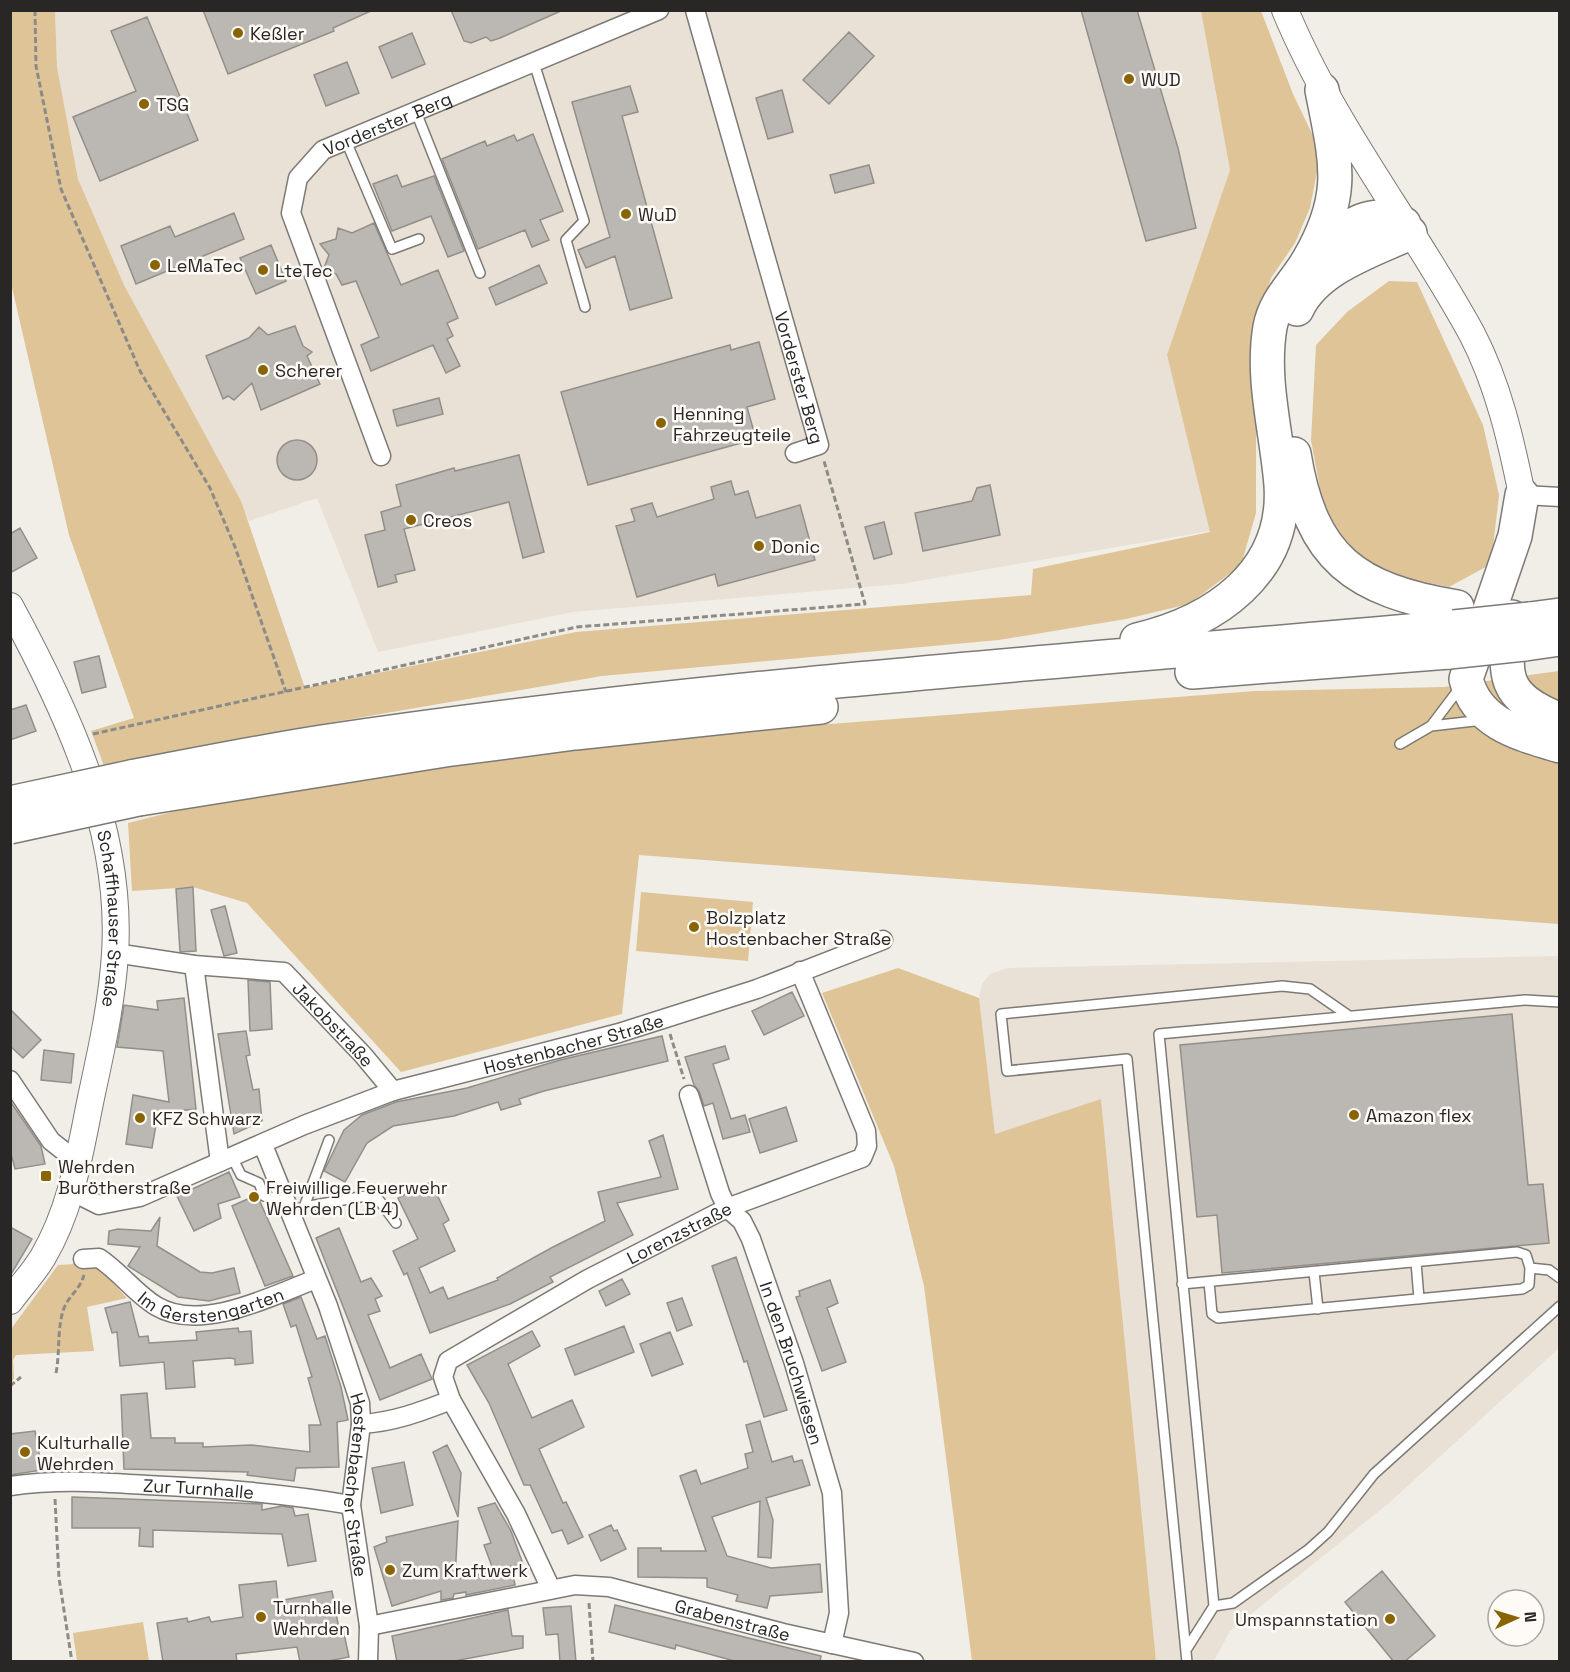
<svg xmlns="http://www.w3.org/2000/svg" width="1570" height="1672" font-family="'Space Grotesk',sans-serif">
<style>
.built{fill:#e9e1d5}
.green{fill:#dec497}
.building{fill:#bbb8b3;stroke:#928f8a;stroke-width:1.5}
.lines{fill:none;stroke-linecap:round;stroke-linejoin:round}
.lane-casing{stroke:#7d7a75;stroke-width:12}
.street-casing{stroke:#7d7a75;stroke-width:21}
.secondary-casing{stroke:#7d7a75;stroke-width:28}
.highway-casing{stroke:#7d7a75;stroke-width:36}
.path{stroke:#8d8b87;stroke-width:3;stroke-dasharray:6 3;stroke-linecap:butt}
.lane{stroke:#fff;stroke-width:9}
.street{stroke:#fff;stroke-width:18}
.secondary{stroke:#fff;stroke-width:26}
.highway{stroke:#fff;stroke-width:33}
.highway-bridge-casing{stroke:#7d7a75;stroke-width:36;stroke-linecap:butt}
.highway-bridge{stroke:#fff;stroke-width:33}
.poi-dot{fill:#8a6303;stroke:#fefbf6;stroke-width:2}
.labels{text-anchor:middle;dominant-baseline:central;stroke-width:5;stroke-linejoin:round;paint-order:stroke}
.poi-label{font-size:18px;fill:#282725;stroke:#fefbf6;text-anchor:start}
.street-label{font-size:18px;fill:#282725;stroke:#fefbf6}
</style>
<rect width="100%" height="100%" fill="#f1eee8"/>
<path class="built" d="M55,11H1201L1230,170L1167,355L1210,531L901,584L573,612L378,652L317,498L249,521L124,285L78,179L57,67Z
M1559,956V1348L1389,1503L1230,1631L1214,1661H1156L1101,1099L995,1134L979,998L982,984L990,974L1007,968Z"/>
<path class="green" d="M10,11H55L57,67L78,179L124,285L241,501L305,688L576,632L1031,595L1033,569L1210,532L1167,355L1230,170L1201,11H1261L1293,94L1317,144V172L1310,208L1295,243L1271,278L1259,316L1256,353V513L1241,565L1189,604L1126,619L999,640L602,676L253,736L104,766L91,731L134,718L69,535L11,283Z
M1389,281L1417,282L1483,425L1499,495L1491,564L1449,587L1402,577L1363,559L1326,521L1311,440L1316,345L1347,312Z
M1559,671V924L639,855L622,1014L401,1072L247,903L193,887L132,891L128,823L248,793L559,745L1255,691L1444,687Z
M641,892L753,902L748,961L636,951Z
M898,968L979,998L995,1134L1101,1099L1156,1661H972L924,1286L894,1166L822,993Z
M94,1263L127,1298L87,1307L94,1351L16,1355L13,1360L14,1378L11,1384V1329L58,1265Z
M143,1622L149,1661H77L73,1633Z"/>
<path class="building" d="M203,10H373L333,28L334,31L228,74Z
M451,10H563L500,38L491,41L486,37L471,43L464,41Z
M1081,10H1137L1178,148L1196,228L1146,241Z
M147,17L198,140L100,181L73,117L136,91L111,31Z
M849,32L874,56L829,104L803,80Z
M412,33L425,64L392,78L379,47Z
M347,62L359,93L326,106L314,75Z
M630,86L638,112L622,116L672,298L630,310L615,256L586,268L578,250L610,237L572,102Z
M782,90L793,132L768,139L756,98Z
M533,134L563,211L540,220L549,240L532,247L525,230L478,249L442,159L485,141L487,146L514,135L517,141Z
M869,165L874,183L835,193L830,175Z
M397,175L402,187L434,176L464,251L448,257L431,216L392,231L373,184Z
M234,213L244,239L136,284L121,246L170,226L175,237Z
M374,223L401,285L438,270L458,318L447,323L453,336L447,339L460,366L446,373L433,345L371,371L361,345L379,337L356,281L342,285L336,274L324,268L329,255L320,244L336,239L338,228L352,233Z
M271,245L286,281L256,294L240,258Z
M539,265L547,283L496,305L489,288Z
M295,326L303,346L312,352L307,356L320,384L261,410L252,383L234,400L228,396L223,399L206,356L249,338L259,327L268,335Z
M759,342L775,399L747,407L756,439L588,485L561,392L730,345L731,350Z
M439,398L443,414L397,426L393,410Z
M277 460a20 20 0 1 1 40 0a20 20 0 1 1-40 0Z
M519,455L544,552L523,558L509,502L404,529L415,570L395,575L397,582L378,587L365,535L385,530L381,512L401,506L396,485L454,468L455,471Z
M731,481L735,495L748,491L756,518L800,505L815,560L718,586L715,574L637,597L616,526L635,521L631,509L652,503L657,517L714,499L711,487Z
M990,485L1000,535L923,551L915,513L972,501L977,488Z
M884,522L892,554L874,559L865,527Z
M20,528L37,558L10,573V534Z
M99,656L106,687L82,693L74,662Z
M26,705L36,731L10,740V710Z
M193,887L196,951L180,952L176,889Z
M225,906L237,953L224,956L211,910Z
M248,980L270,982L272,1029L250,1031Z
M792,992L804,1016L764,1035L752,1011Z
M184,998L196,1109L158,1113L152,1148L126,1144L133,1095L169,1102L163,1051L117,1047L124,1005L158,1010L157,1001Z
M10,1009L41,1040L23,1058L10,1046Z
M1512,1014L1528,1185L1543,1184L1549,1243L1222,1273L1217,1215L1197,1217L1180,1045Z
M246,1031L250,1055L246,1056L253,1090L259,1089L262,1121L234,1134L218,1034Z
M662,1036L668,1061L544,1091L519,1099L521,1104L501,1110L498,1102L454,1116L393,1126L367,1143L345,1182L324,1171L344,1130L362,1115L396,1102L467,1088L560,1060Z
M725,1046L729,1059L713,1064L731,1119L745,1115L750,1132L723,1139L713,1103L704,1106L699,1091L694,1085L685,1057Z
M44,1050L74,1054L71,1083L41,1080Z
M10,1101L41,1146L45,1164L15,1169L10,1150Z
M786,1107L797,1141L760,1153L749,1119Z
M663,1135L678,1189L617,1203L633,1235L550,1277L553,1282L510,1304L430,1333L407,1273L404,1275L393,1251L418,1239L398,1198L431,1182L449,1220L443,1224L455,1251L419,1268L430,1293L443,1287L448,1299L498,1280L497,1278L553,1247L605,1221L598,1192L661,1177L649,1141Z
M229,1172L240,1197L218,1204L221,1218L194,1231L177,1196Z
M257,1195L293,1276L265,1286L232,1206Z
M160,1217L157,1246L200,1272L212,1273L234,1268L240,1293L209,1301L178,1297L128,1266L140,1247L108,1244L109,1231L118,1229L151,1231Z
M10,1227L32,1239L10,1276Z
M339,1228L361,1282L371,1278L382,1296L375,1299L380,1311L368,1315L390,1368L421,1354L432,1379L380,1400L316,1238Z
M736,1257L787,1410L764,1417L747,1361L744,1362L712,1266Z
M622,1279L630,1294L606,1306L599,1291Z
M830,1280L838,1303L827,1308L846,1362L822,1371L796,1297L800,1296L799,1291Z
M301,1297L317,1339L325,1336L341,1387L348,1420L337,1422L339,1467L296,1468L294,1481L247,1475L248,1472L124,1469L121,1395L147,1393L151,1438H175V1443H203V1447L251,1445L310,1452L309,1425H321L308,1378L312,1377L296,1325L291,1327L283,1304Z
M682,1298L692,1325L677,1331L667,1303Z
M130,1302L139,1337L148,1336L149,1343L197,1340L196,1332L238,1328L239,1332L251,1331L253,1363L235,1365V1359L230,1358L193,1361L195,1387L166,1389L164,1362L120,1366L117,1332L112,1333L105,1308Z
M624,1326L634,1352L575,1375L565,1349Z
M532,1331L540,1346L508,1364L532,1418L572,1400L584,1427L539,1449L563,1503L566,1502L583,1537L568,1544L562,1530L552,1533L530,1485H524L489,1403L467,1365Z
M670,1332L683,1364L652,1376L640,1344Z
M760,1421L772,1462L792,1456L794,1462L802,1460L810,1485L766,1498L773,1520L771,1558L758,1557L760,1501L712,1517L727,1556L771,1568L820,1564L822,1592L770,1596L767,1608L736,1601L738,1595L707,1587V1578L638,1577V1548H661V1551H706L680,1476L696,1470L701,1484L748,1468L745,1454L753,1452L746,1425Z
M35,1431L42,1470L10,1475V1434Z
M447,1445L461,1473L458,1517L433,1452Z
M404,1462L413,1505L381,1513L372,1468Z
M72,1497L262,1504V1510L282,1506L293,1508L295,1516L308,1514L316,1561L288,1566L282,1534L153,1530V1547L139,1546L140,1528H72Z
M495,1503L511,1531L523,1564L511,1566L515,1585L466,1595V1592L454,1594L453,1598L441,1600V1591L392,1606L374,1547L387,1542L386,1537L458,1521L455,1579L494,1572L484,1545L491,1543L478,1508Z
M611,1525L614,1531L617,1530L626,1549L601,1561L589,1535Z
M1382,1571L1435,1636L1404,1662H1394L1345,1602Z
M276,1581L278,1601L332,1591L339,1629H343L349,1657L324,1662H300L297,1647L236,1654L237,1662H163L157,1623L187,1618L188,1622L209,1617L211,1622L243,1617L239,1585Z
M615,1605L821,1656L820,1662H738L676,1645L675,1649L609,1632Z
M571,1606L576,1662H560L558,1634L546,1635L543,1608Z
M508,1610L512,1636H523V1648L449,1662H397L392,1636Z"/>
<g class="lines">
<g class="lane-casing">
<path id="lane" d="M534,63L584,221L566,240L585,307
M416,112L480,273
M346,141L392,249L419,239
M1431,726L1462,685
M1400,744L1431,726L1483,720
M1560,1002L1525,1000L1159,1034L1214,1606L1233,1603L1308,1550L1328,1532L1374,1474L1560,1306
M232,1157L241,1175L259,1183L264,1196L273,1198L281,1194
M304,1207L371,1195L379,1200L396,1223
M300,1208L304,1207L329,1140
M1416,1262L1419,1299
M1530,1268L1549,1270L1560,1278
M1314,1272L1318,1309
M1182,1284L1517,1252L1526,1255L1530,1268L1529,1285L1522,1289L1218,1318L1212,1314L1209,1282
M1186,1650L1214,1606
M1187,1662L1127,1059L1007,1071L1001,1014L1282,986L1310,989L1349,1016"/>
</g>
<g class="street-casing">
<g id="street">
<path id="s1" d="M695,10L819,445L795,453"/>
<path id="s2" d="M381,456L291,213L298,178L323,150L659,10"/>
<path d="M1522,495L1560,497"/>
<path id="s3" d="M115,953L194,965L284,972L363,1055L393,1091"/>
<path d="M194,965L220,1162"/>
<path d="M10,1080L51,1141L79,1163"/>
<path id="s4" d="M689,1095L720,1193L727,1208L742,1221L751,1239L794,1363L832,1493L839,1613L832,1644"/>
<path id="s5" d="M263,1145L328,1306L360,1403L361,1424L351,1505L369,1626L368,1662"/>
<path id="s6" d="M71,1191L99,1205L140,1197L304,1125L393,1091L619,1033L757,989L883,940"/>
<path id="s7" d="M83,1259L99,1258C120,1272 135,1293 156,1306C201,1333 271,1296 316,1279"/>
<path d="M451,1400L516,1514L551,1589"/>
<path id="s8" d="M361,1424C394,1422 420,1412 451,1400L443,1377L448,1361L588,1279L727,1208L862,1158L867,1146L866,1131L800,971"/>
<path id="s9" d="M10,1486C59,1479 98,1482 147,1485C216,1488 283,1493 351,1505"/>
<path id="s10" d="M369,1626L575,1585L609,1587L783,1633L914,1662"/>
</g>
</g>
<g class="secondary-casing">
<g id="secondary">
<path d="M1285,10C1333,126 1412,224 1472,334C1498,384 1511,440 1522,495"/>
<path id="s11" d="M10,606C68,713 123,830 115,954C112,1001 102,1047 92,1093C80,1150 73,1206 43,1257C34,1272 21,1286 10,1301"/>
</g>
</g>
<g class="highway-casing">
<path id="highway" d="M1315,255C1343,232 1366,204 1404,224
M1297,309C1316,268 1371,251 1410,233
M1294,454C1311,559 1355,590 1457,607
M1522,495L1515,536L1466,679C1477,724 1520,734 1560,746
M1512,617C1504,675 1499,695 1560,720
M1530,619L1560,615
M1137,640C1213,622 1287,574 1281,485C1277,433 1261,380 1270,327C1275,300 1295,283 1308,261C1347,194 1336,162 1322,90
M1525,644L1560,639
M1192,672L1449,652
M131,777C194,765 258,752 322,742C697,686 1076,661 1454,627
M139,799L445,750L575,733L821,707"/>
</g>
<path class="path" d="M35,10L36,66L61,189L140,371L210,488L235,547L286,692
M93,734L577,627L865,604L824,461
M670,1034L684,1079
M56,1373C60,1353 57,1331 63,1311C67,1297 80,1290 84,1275
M10,1386L21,1377
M55,1499L59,1578L72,1662
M589,1603L593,1662"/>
<use href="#lane" class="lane"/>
<use href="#street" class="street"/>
<use href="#secondary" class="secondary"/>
<use href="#highway" class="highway"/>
<g class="highway-bridge-casing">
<path id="highway-bridge" d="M1454,627L1530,619
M1449,652L1525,644
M10,803L131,777
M10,827L139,799"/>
</g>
<use href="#highway-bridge" class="highway-bridge"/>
</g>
<g class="poi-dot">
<circle cx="238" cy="33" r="6"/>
<circle cx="1129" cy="79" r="6"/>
<circle cx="144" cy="104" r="6"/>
<circle cx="626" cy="214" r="6"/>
<circle cx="155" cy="265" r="6"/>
<circle cx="263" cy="270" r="6"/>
<circle cx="263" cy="370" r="6"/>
<circle cx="661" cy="423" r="6"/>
<circle cx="411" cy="520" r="6"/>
<circle cx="759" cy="546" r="6"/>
<circle cx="694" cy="927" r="6"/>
<circle cx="1354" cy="1115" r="6"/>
<circle cx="140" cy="1118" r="6"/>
<rect x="40" y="1170" width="12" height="12" rx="3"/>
<circle cx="254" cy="1197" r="6"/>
<circle cx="25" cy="1452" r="6"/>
<circle cx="390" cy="1570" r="6"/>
<circle cx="261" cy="1617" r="6"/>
<circle cx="1390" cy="1619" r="6"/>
</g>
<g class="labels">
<g class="poi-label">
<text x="250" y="33">Keßler</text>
<text x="1141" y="79">WUD</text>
<text x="156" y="104">TSG</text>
<text x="638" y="214">WuD</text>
<text x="167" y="265">LeMaTec</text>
<text x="275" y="270">LteTec</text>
<text x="275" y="370">Scherer</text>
<text x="673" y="413">Henning<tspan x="673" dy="21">Fahrzeugteile</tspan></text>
<text x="423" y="520">Creos</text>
<text x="771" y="546">Donic</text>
<text x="706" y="917">Bolzplatz<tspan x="706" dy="21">Hostenbacher Straße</tspan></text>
<text x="1366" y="1115">Amazon flex</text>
<text x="152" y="1118">KFZ Schwarz</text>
<text x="58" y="1166">Wehrden<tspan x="58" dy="21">Burötherstraße</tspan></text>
<text x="266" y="1187">Freiwillige Feuerwehr<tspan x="266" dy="21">Wehrden (LB 4)</tspan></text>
<text x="37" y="1442">Kulturhalle<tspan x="37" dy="21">Wehrden</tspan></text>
<text x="402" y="1570">Zum Kraftwerk</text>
<text x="273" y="1607">Turnhalle<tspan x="273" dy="21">Wehrden</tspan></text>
<text x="1378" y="1619" text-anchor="end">Umspannstation</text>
</g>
<g class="street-label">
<text stroke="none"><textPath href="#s2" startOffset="402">Vorderster Berg</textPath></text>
<text stroke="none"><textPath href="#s1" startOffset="382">Vorderster Berg</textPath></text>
<text stroke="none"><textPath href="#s11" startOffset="333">Schaffhauser Straße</textPath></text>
<text stroke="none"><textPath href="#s3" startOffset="242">Jakobstraße</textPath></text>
<text stroke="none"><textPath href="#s6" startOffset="534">Hostenbacher Straße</textPath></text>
<text stroke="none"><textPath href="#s8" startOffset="399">Lorenzstraße</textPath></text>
<text stroke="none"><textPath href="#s7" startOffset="147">Im Gerstengarten</textPath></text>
<text stroke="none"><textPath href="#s4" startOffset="290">In den Bruchwiesen</textPath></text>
<text stroke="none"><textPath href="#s5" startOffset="358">Hostenbacher Straße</textPath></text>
<text stroke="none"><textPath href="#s9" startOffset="189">Zur Turnhalle</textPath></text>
<text stroke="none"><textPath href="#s10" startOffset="372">Grabenstraße</textPath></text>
</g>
</g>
<rect width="1570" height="1672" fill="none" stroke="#282725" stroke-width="24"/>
<g transform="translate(1516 1618) rotate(86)"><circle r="28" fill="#fefbf6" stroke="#a8a6a2" stroke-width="1.5"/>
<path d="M0-4.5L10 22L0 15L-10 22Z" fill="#8a6303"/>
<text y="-9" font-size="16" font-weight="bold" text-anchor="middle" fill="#282725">N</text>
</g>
</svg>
